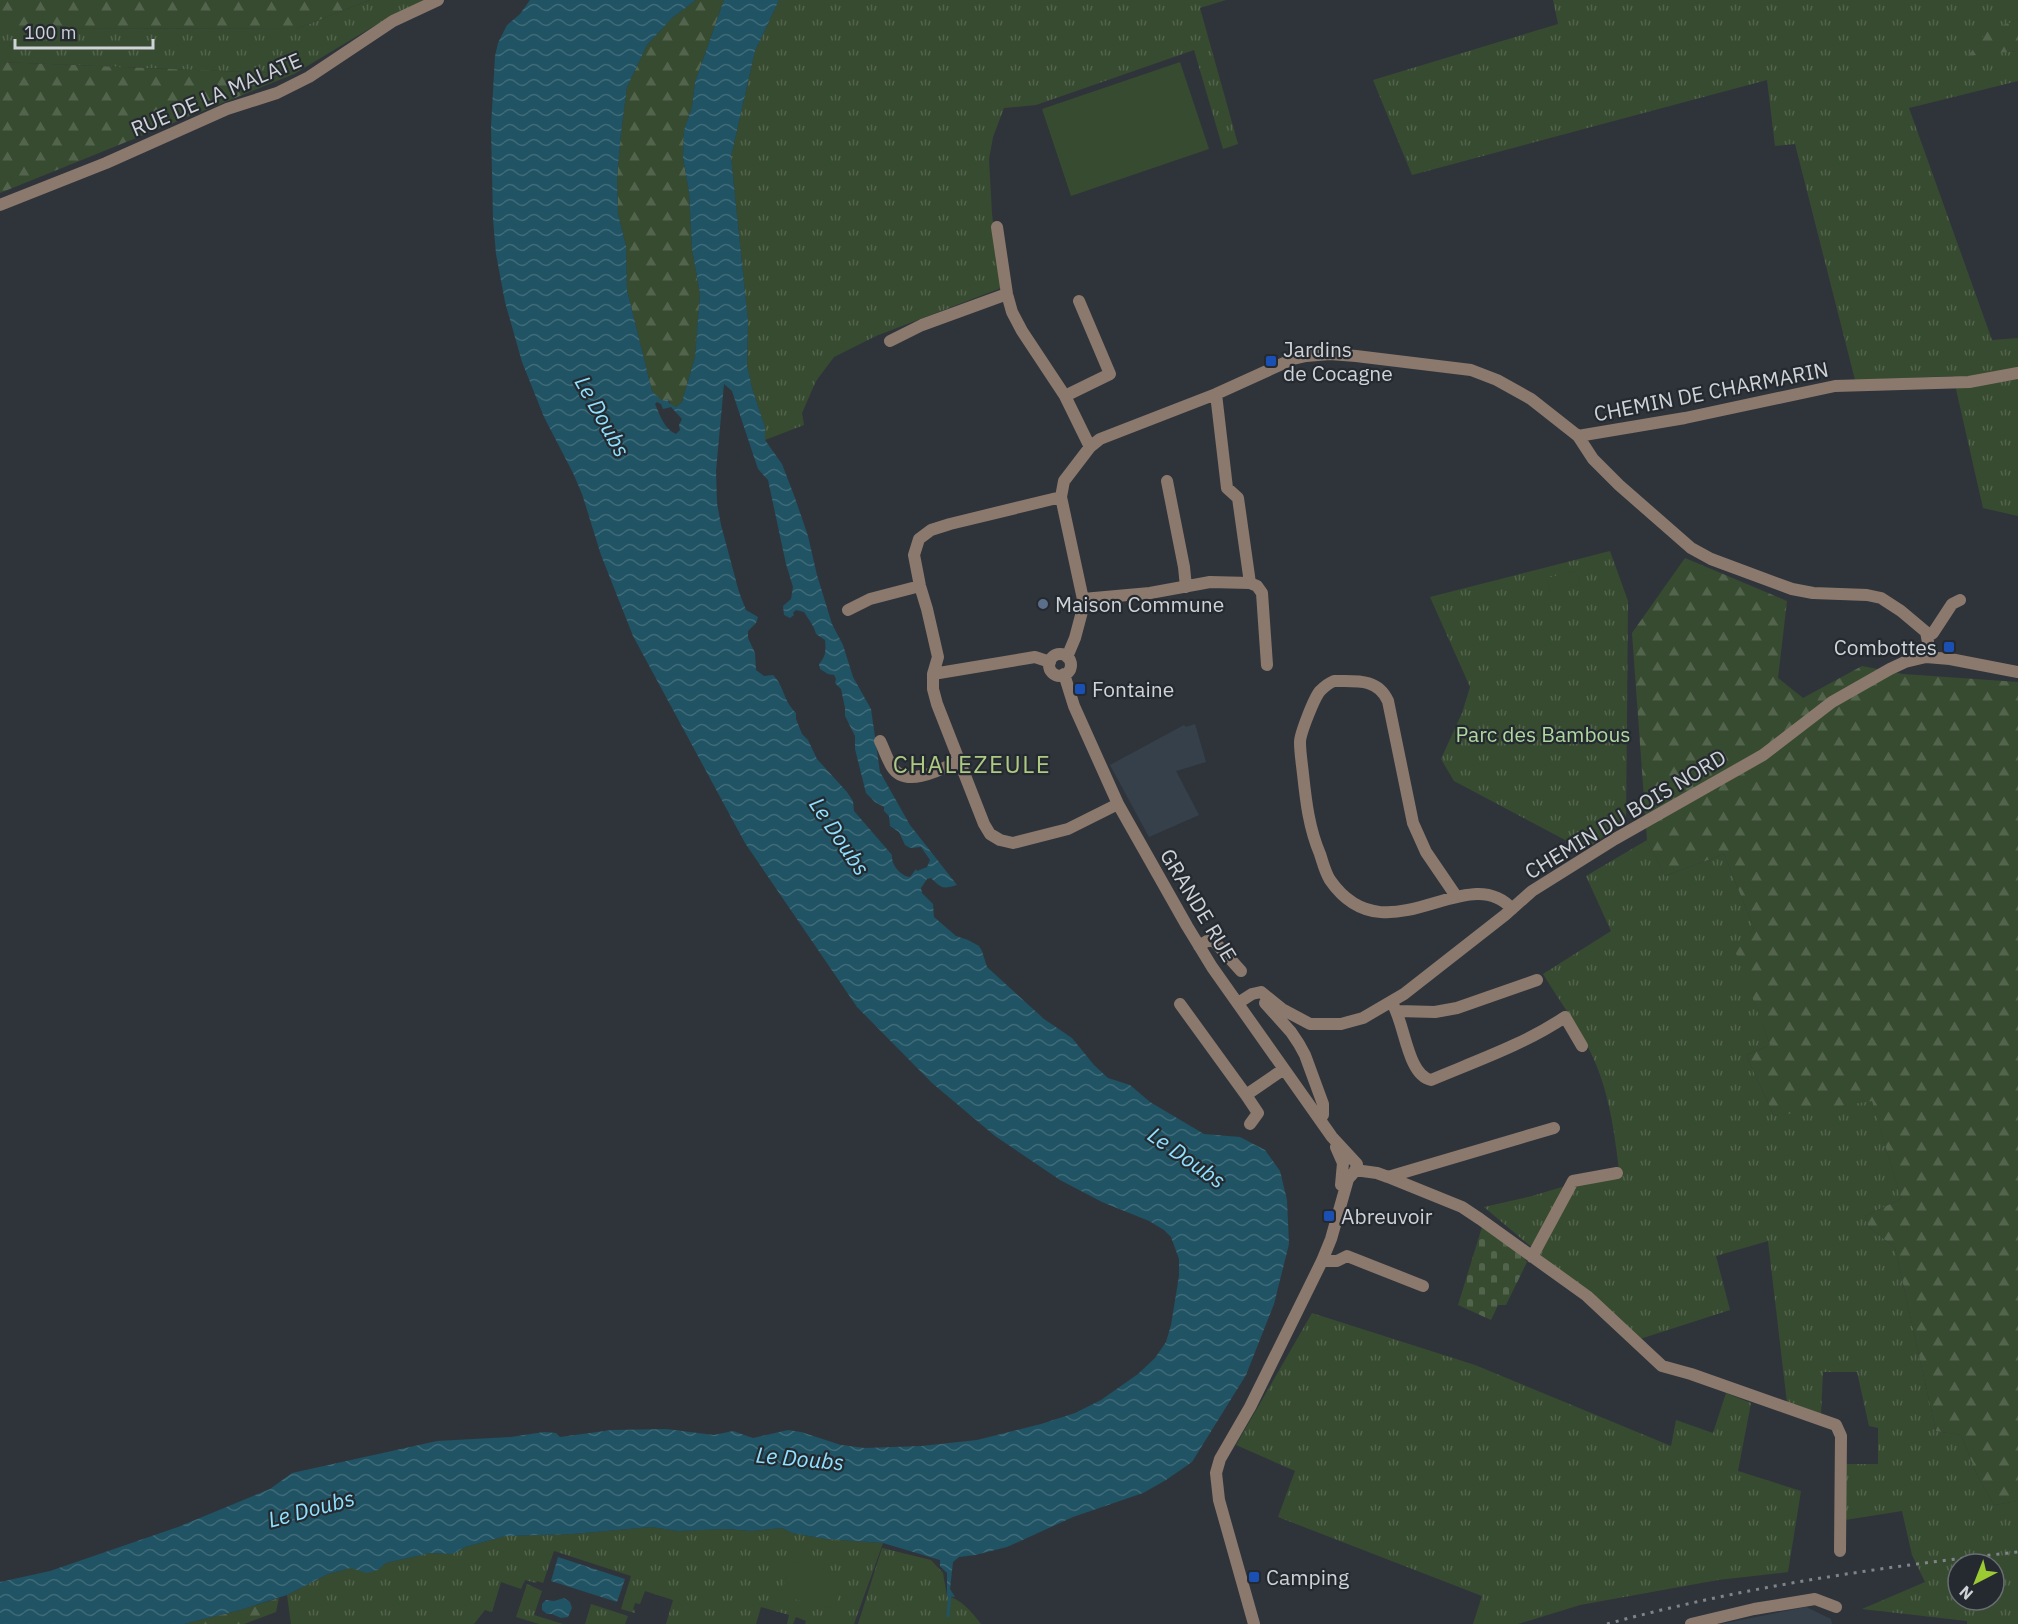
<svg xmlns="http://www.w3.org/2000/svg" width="2018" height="1624" font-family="'IBM Plex Sans',sans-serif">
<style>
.built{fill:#36404b}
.grass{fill:url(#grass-tufts);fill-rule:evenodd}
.forest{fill:url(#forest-firs)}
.cemetery{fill:url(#cemetery-stones)}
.pitch{fill:#374b30}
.water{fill:url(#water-waves);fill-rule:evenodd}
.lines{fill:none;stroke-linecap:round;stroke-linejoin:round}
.stream{stroke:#205364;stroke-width:3}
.minor{stroke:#8b796e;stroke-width:12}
.rail{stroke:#80848a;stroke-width:3;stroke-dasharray:3 6;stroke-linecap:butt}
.transit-dot{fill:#1a4fb4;stroke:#252a30;stroke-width:2}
.service-dot{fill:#5c6f8a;stroke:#252a30;stroke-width:2}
.labels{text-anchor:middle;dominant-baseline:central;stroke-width:4.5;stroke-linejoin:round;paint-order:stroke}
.street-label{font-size:21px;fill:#cfd3d7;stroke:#252a30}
.poi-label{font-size:21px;fill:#cfd3d7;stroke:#252a30;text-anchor:start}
.park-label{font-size:21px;fill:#aed89e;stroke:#252a30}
.water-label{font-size:22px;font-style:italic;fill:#8ee1ff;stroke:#252a30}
.quarter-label{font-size:24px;letter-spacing:1.5px;fill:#aeca82;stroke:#252a30}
</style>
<defs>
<pattern id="grass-tufts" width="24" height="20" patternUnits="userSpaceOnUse" patternTransform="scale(1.5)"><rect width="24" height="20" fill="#374b30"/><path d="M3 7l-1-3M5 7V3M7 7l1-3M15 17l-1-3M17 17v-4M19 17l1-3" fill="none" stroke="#53644d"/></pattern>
<pattern id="forest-firs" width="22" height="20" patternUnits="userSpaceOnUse" patternTransform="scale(1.5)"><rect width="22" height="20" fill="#374b30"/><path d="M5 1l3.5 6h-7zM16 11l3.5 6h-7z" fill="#53644d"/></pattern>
<pattern id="cemetery-stones" width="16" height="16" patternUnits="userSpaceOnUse" patternTransform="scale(1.5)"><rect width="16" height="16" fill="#374b30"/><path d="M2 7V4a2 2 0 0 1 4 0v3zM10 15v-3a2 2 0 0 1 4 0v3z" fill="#53644d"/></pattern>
<pattern id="water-waves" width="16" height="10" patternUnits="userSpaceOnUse" patternTransform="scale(1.5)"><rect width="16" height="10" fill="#205364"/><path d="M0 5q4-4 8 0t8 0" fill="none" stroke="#3f6b79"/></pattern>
</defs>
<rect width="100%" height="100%" fill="#2f343b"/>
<path class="built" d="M1195,724L1206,762L1176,771L1199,815L1149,837L1110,765L1184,725L1186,727Z
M1806,1607L1831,1619L1832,1624H1721Z"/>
<path class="grass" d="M370,0H433L374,26L294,74L0,62V28L296,29Z
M779,0H1226L1200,8L1238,144L1223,149L1194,50L1036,105L1004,108L993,137L989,159L992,214L1001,288L876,336L834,357L816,381L802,413L804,425L765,440V427L752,388L747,365L748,321L731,157L755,51Z
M1553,0H2018V20L1988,31L1969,55L2018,51V81L1909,108L1992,340L2018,338V516L1983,508L1953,376L1855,380L1795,144L1775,146L1767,80L1412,175L1373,80L1558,24Z
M1610,551L1628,601L1626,821L1584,850L1454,781L1441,759L1462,713L1470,687L1430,597Z
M1647,840L1665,876L1724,854L1754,928L1735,948L1770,1045L1746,1055L1774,1116L1872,1100L1901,1199L1865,1216L1868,1226L1895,1248L1936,1431L1961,1435L1977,1475L1994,1505L2018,1501V1624H1967V1621L1862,1609L1925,1582L1912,1555L1902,1511L1845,1520L1844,1464H1878V1428L1869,1426L1857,1372H1823L1821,1414L1787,1403L1768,1241L1716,1256L1730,1310L1640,1339L1484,1207L1532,1196L1619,1170C1614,1129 1609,1091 1591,1053C1578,1026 1559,1000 1543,974L1611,931L1586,876ZM1958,1564H1994V1600H1958Z
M1312,1313L1475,1365L1671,1446L1676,1420L1713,1433L1726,1393L1751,1403L1738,1471L1801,1491L1788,1572L1718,1580L1580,1605L1518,1624H1473L1482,1596L1278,1517L1295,1471L1236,1445Z
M651,1527L678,1531L726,1529L752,1531L782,1528L792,1533L826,1539L883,1543L854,1624H805L806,1621L796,1617L793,1624H787L789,1615L761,1607L756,1624H666L673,1600L645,1591L640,1604L635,1603L633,1609L635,1610V1613L621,1609L631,1576L554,1551L543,1583L537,1581L536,1583L525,1580L521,1589L501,1582L492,1612L485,1610L474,1624H291L287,1595L328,1574L351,1568L378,1570L386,1563L430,1553L453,1554L465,1547L506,1536L573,1534Z
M882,1548L931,1560L943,1573L947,1596C961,1599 972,1612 981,1624H858Z
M527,1584L542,1591L534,1615L563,1624H539L516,1617Z
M591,1604L628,1616L625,1624H585Z"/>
<path class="forest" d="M0,0H370L296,29L0,28Z
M696,0H724L695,82L692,107L684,130L683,158L689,192L692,249L700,294L695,357L682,402L676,407L671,405L668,399L662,402L652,391L627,290L626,246L618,214L617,178L621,133L627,87L647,45L672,18Z
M2018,20V51L1968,56L1988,30Z
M0,62L294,74L0,193Z
M1685,558L1787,601L1778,678L1803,698L1862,666L1903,674L2018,682V1501L1994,1505L1977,1475L1961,1435L1936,1431L1895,1248L1868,1226L1865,1216L1901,1199L1872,1101L1774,1116L1746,1055L1770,1045L1734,948L1754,928L1724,854L1665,876L1647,840L1632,633Z
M279,1598L276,1612L244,1624H184L240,1610Z"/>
<path class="cemetery" d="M1482,1227L1523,1257L1527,1262L1506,1305H1498L1491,1320L1458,1305Z"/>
<path class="pitch" d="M1180,62L1209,149L1071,196L1042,109Z
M1577,571L1580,585L1550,592L1547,578Z
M1510,718L1518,731L1490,748L1482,735Z
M790,1561L844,1574L835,1609L781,1596Z"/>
<path class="water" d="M530,0H696L672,18L647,45L627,87L621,133L617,178L618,214L626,246L627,290L652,391L662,401L668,399L669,403L676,407L682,402L695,357L700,294L692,249L689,192L683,158L684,130L692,107L695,82L724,0H779L755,51L731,157L748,321L747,365L752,388L765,427V440L782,464L795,498L808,536L817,575L832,624L843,645L853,677L871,709L880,772L910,825L957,885C943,889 942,889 931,878L927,879L921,888L922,893L933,904L934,917L956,936L968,940L979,946L982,951L987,967L1044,1019L1072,1038L1094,1065L1108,1078L1130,1085L1150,1102L1204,1134L1240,1137L1265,1150L1280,1171L1287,1200L1289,1244L1274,1304L1246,1375L1192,1462L1166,1480L1143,1493L1073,1517L1007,1547L975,1555L959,1557L953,1562L950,1589L955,1597L947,1596V1573L940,1566V1560L883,1543L826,1539L792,1533L782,1528L752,1531L726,1529L678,1531L651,1527L573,1534L506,1536L465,1547L453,1554L430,1553L386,1563L378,1570L367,1573L351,1568L328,1574L287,1595L240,1610L184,1624H0V1582L50,1571L178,1527L270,1489L292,1473L437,1441L511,1437L544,1432L556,1433L560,1437L612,1430L666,1429L714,1435L733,1431L753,1438L788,1430L801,1432L841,1445L865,1448L921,1446L977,1440L1041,1424L1075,1413L1101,1400L1138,1374L1155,1358L1166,1342L1171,1325L1179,1276V1259L1171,1237L1164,1230L1149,1221L1102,1202L1060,1180L995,1136L932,1083L857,1007L745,843L633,636L601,555L582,494L573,473L544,417L522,362L505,302L496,254L493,219L491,127L495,56L498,43L507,25L520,14ZM724,384L732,391L758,469L768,480L786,564L793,587L791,599L783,606L784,615L790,618L794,615L793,613L796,610L804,612C808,619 814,625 816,634L825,640C826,650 826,657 819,664L820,669L828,674L834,675L836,679L835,683L841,689L845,708V716L855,736V749L866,793L875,802L884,807V811L889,816L890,826L899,832L905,845L910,848L921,847L930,860L927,867L917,871L916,869L910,877C901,876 891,865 892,855L854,811L853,801L847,792L817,759L808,740L802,734L796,719V713C782,699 785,687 773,675L764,676L756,670L755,653L748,638V631L756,623L758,617L746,610L739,592L721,525L717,503L716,471ZM657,402L661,404L663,409L671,407L682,419L679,425L680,430L676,434C664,429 660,415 655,404Z
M558,1557L625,1579L617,1602L551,1581Z
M564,1598L570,1602L572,1608L568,1617L561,1618L552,1614H547L542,1610V1604L546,1600L554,1601Z"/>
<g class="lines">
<path class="stream" d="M948,1616L950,1594"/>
<path class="minor" d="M0,205L106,163L227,109L277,93L309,77L393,21L438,0
M997,227L1007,294L1012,312L1022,331L1065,396L1090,447
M890,341L922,325L1007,294
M1216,394L1227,488L1238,498L1250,583
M1065,396L1110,374L1079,301
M1578,436L1685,418L1835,386L1969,382L2018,373
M1167,481L1184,567L1186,587
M1061,497L950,524L931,530L919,539L914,555L920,586L927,609L938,657L933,674V689L937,704L984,824L990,834L1000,840L1013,843L1068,829L1118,804
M1083,599L1150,593L1210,582L1250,583L1257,586L1262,593L1267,665
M848,610L870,599L920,586
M1928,636L1933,633L1952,604L1960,600
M1049 665a11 11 0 1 1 22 0a11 11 0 1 1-22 0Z
M1067,657L1075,638L1084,604L1061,497L1064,481L1090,447L1100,439L1216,394L1293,359L1306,356L1330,354L1356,356L1471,370L1497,380L1531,399L1578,436L1593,459L1619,485L1691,548L1711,559L1792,589L1813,593L1867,595L1881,598L1901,611L1926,632L1928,642L1926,657
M933,674L1035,657L1050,662
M1064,674L1074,706L1118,804L1187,926L1212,967L1332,1137L1357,1164V1169L1348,1179L1331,1239L1322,1261L1250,1407L1220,1459L1216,1473L1219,1500L1254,1624
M880,741C884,749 887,759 892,767C906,789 942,769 959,761
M1456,896L1426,852L1413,823L1388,701C1378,678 1356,681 1334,681C1329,683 1324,687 1320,691C1314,698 1300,734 1300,742C1300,753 1302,764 1303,774C1306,802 1309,828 1320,854C1323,863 1325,872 1330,880C1386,961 1467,858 1512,909
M1199,946L1207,941H1214L1241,971
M1238,1003L1252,994L1261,992L1282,1009L1310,1024H1341L1363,1018L1404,994L1505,915L1532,891L1615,839L1763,755L1832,702L1890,669L1905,662L1926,657L1950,659L2018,672
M1265,1003L1291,1032L1299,1044L1305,1055L1323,1104V1115L1320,1118
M1392,1003C1405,1023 1407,1075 1431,1080C1476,1061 1525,1044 1565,1017L1582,1046
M1180,1004L1246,1095L1284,1069
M1398,1011L1435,1012L1457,1008L1537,980
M1246,1095L1258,1113L1250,1124
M1336,1147L1343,1163L1341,1185
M1355,1170L1377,1173L1388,1177L1462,1207L1480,1219L1587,1296L1662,1366L1691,1374L1836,1425L1841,1436L1840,1551
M1388,1177L1554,1128
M1532,1257L1573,1181L1617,1173
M1322,1261H1337L1347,1256L1423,1286
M1691,1624L1754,1609L1815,1599L1836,1607"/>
<path class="rail" d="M1607,1624C1742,1587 1879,1567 2018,1552"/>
</g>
<g class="transit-dot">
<rect x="1265" y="355" width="12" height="12" rx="3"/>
<rect x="1943" y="641" width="12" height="12" rx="3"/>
<rect x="1074" y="683" width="12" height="12" rx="3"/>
<rect x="1323" y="1210" width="12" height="12" rx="3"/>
<rect x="1248" y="1571" width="12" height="12" rx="3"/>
</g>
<circle class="service-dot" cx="1043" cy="604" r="6"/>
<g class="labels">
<g class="street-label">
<text transform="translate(216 94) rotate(-23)">RUE DE LA MALATE</text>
<text transform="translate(1711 391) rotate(-11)">CHEMIN DE CHARMARIN</text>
<text transform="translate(1625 814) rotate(-31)">CHEMIN DU BOIS NORD</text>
<text transform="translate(1199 905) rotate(59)">GRANDE RUE</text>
</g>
<g class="poi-label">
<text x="1283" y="349">Jardins<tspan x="1283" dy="24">de Cocagne</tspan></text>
<text x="1055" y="604">Maison Commune</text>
<text x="1937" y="647" text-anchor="end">Combottes</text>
<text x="1092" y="689">Fontaine</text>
<text x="1341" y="1216">Abreuvoir</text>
<text x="1266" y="1577">Camping</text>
</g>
<g class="park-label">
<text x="1543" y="734">Parc des Bambous</text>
</g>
<g class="water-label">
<text transform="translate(603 416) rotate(61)">Le Doubs</text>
<text transform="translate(840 836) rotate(56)">Le Doubs</text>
<text transform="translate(1187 1157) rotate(35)">Le Doubs</text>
<text transform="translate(800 1458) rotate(5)">Le Doubs</text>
<text transform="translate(311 1508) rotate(-15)">Le Doubs</text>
</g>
<g class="quarter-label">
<text x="972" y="764">CHALEZEULE</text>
</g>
</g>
<g transform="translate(1976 1582) rotate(222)"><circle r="28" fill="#252a30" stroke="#696e73" stroke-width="1.5"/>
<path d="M0-4.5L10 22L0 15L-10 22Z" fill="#9cca32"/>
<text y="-9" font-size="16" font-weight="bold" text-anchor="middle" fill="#cfd3d7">N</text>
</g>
<path d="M15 39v9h138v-9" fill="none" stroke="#cfd3d7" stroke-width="3"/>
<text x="24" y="39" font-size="18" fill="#cfd3d7" stroke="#252a30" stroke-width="4.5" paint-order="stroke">100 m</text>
</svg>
